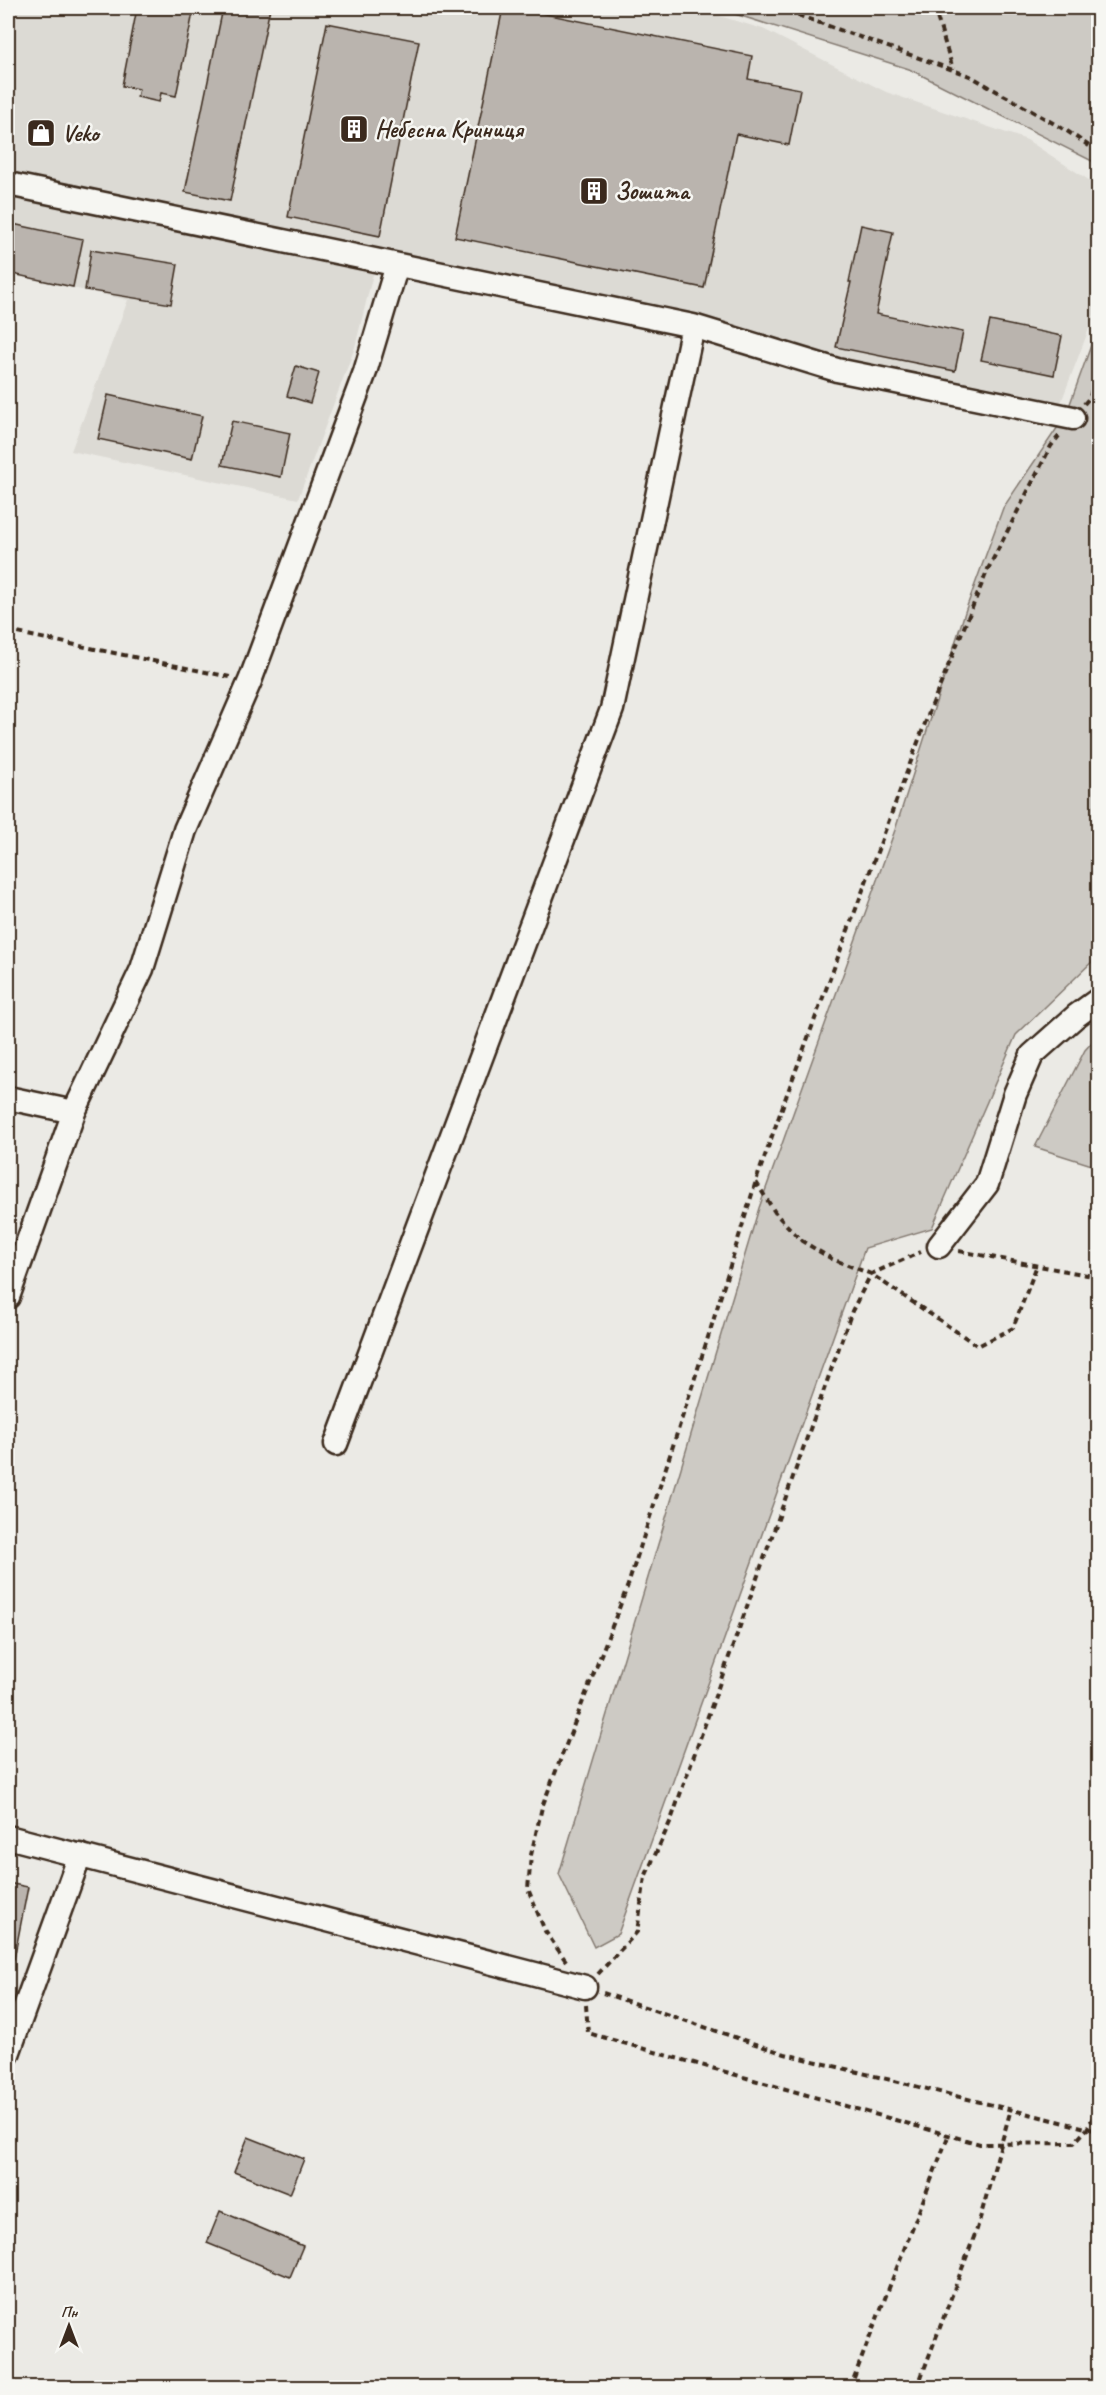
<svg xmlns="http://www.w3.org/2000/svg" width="1106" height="2395" font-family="Caveat,sans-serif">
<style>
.built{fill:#dcdad4}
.green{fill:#cdcac4;stroke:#847a71;stroke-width:1.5}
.building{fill:#bab4ae;stroke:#3b2a1e;stroke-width:1.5}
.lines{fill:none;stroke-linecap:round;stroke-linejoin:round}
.street-casing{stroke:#3b2a1e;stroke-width:27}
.path{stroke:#3b2a1e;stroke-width:4;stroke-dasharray:6 4.5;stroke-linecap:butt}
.street{stroke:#f6f6f2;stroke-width:22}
.labels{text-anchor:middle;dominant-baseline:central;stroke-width:5;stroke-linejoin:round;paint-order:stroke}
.poi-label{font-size:24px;font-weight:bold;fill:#3b2a1e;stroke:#f6f6f2;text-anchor:start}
</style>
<rect width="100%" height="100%" fill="#ebeae5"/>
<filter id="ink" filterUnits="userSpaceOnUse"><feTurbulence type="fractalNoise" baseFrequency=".0167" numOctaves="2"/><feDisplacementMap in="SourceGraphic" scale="12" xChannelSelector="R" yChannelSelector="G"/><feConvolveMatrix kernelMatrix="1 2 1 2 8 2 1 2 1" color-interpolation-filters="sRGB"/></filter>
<g filter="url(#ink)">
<path class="built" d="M8,8H693L763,29L886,92L1027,140L1098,186V305L1060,405L972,385L831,361L820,375L660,331L374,270L355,347L298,499L71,451L128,300L8,274Z"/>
<path class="green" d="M716,8H1098V164L909,69Z
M1098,326V956L1016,1035L932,1228L865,1248L618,1934L594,1947L559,1874L759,1208L895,830L966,609L1003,508L1066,415Z
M1098,1036V1167L1035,1147L1085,1050Z"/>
<path class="building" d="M137,8H194L176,96L161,93L159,102L137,97L139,89L122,86Z
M223,8H270L230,201L185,192Z
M503,8H516L752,56L748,79L800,89L789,145L736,134L704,288L455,237Z
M327,23L419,41L380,236L288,217Z
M8,223L83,239L73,287L8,273Z
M861,225L893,232L876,314L963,332L955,371L836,347L851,282H849Z
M91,250L178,264L171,304L85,290Z
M990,321L1062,336L1054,375L981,360Z
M296,366L319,373L310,403L287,396Z
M108,395L202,416L192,459L98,439Z
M232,421L290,433L281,477L222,465Z
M8,1883L28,1887L14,1959L8,1958Z
M248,2137L304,2159L290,2194L234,2172Z
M220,2211L303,2246L290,2277L207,2243Z"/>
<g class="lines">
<g class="street-casing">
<path id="street" d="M8,184L693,326L837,370L1073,418
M8,1098L74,1112
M939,1246L987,1184L1015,1094L1032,1055L1076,1016L1098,1000
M8,1297L74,1112L142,969L185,830L250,681L365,372L397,265
M336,1444L612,709L693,326
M8,1837L585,1987
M8,2054L80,1855"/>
</g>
<path class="path" d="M778,8L970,76L1067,131L1098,152
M936,8V14L953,69
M1084,404L1090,397L1098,367
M8,631L230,677
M756,1182L776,1214L802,1241L832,1259L871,1274L978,1346L1013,1328L1037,1265
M959,1251L1098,1277
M566,1961L545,1931L528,1889L531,1855L542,1807L628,1585L710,1331L756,1181L787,1094L930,710L988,569L1051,446L1059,436
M598,1974L637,1932L645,1877L671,1820L852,1311L871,1274L921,1252
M603,1993L785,2054L1098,2131
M586,2005L588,2033L980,2144L1074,2143L1087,2129L1098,2108
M850,2388L949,2134
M917,2388L977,2229L1011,2109"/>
<use href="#street" class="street"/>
</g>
</g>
<defs>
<g id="building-square" transform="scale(1.5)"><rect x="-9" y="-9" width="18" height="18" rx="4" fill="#3b2a1e" stroke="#f6f6f2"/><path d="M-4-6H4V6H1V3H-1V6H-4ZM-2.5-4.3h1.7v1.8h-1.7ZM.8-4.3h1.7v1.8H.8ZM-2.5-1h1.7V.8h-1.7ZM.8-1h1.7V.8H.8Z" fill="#fff"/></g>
<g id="shop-square" transform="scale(1.5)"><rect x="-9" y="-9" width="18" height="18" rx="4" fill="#3b2a1e" stroke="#f6f6f2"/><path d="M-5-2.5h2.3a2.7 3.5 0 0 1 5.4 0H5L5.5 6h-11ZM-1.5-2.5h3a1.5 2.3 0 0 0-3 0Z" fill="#fff"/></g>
</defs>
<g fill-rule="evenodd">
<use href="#building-square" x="354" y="129"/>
<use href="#shop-square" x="41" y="133"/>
<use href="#building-square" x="594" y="191"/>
</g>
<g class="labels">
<g class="poi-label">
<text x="375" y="129">Небесна Криниця</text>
<text x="62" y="133">Veko</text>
<text x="615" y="191">Зошита</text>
</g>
</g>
<rect width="1106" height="2395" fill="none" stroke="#f6f6f2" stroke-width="30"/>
<rect x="15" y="15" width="1076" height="2365" fill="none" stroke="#3b2a1e" stroke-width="2" filter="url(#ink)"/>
<g transform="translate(69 2326)" stroke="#f6f6f2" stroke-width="4.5" paint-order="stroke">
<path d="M0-4.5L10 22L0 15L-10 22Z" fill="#3b2a1e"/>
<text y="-9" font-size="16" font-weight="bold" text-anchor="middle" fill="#3b2a1e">Пн</text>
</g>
</svg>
